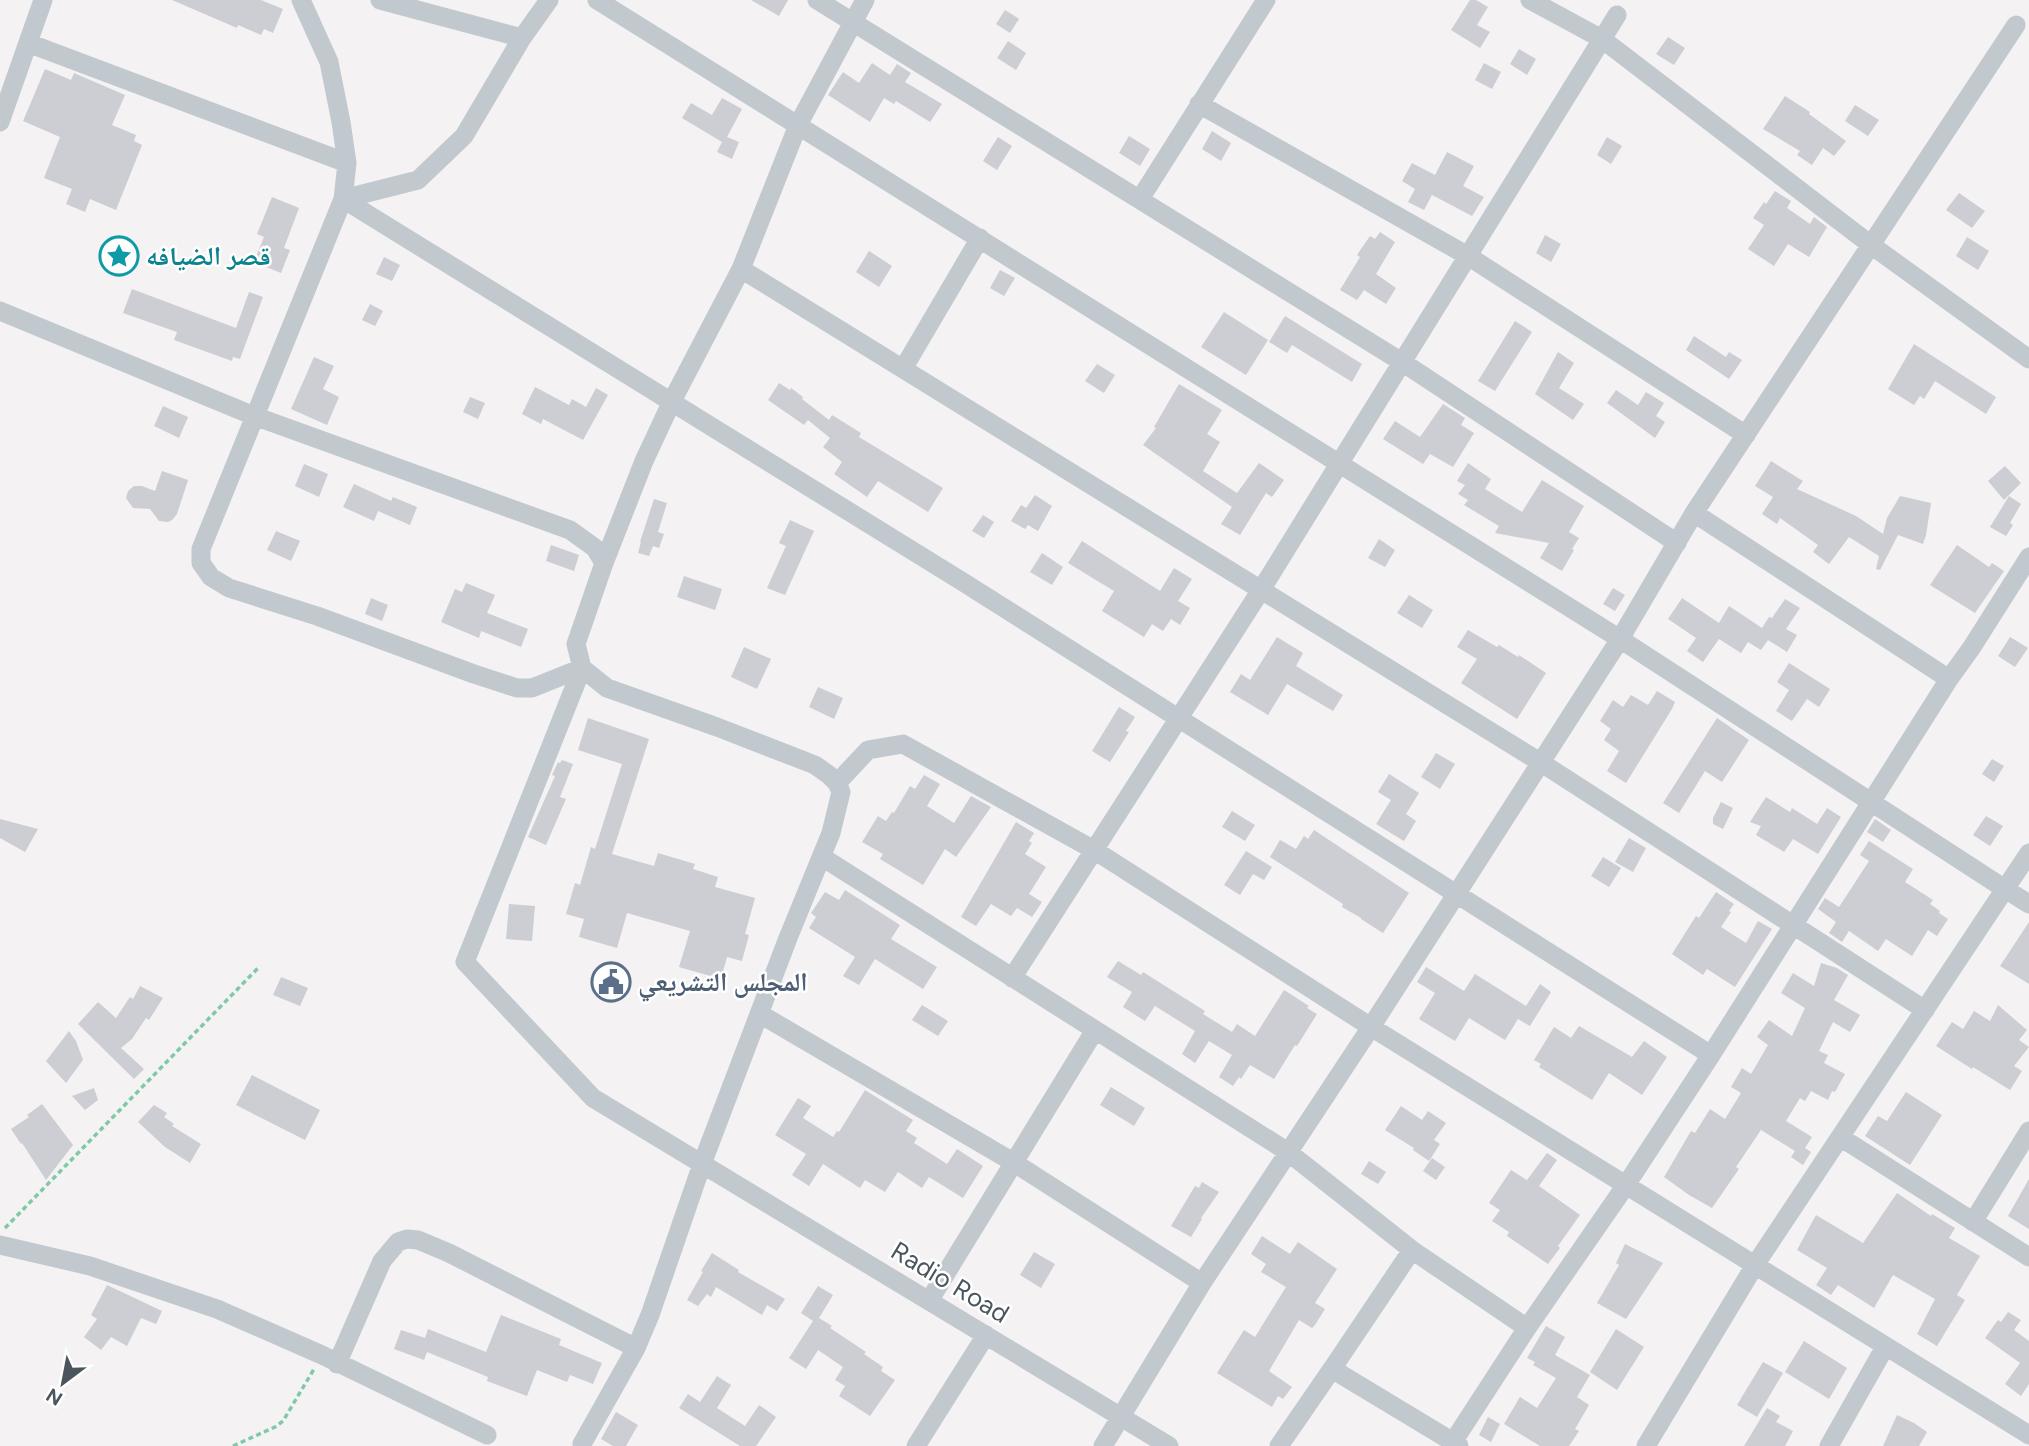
<svg xmlns="http://www.w3.org/2000/svg" width="2029" height="1446" font-family="Figtree,'Noto Naskh Arabic',sans-serif">
<style>
.building{fill:#ccced4}
.lines{fill:none;stroke-linecap:round;stroke-linejoin:round}
.path{stroke:#7ecaa6;stroke-width:3.5;stroke-dasharray:5 3.5;stroke-linecap:butt}
.street{stroke:#c1c9cf;stroke-width:19}
.labels{text-anchor:middle;dominant-baseline:central;stroke-width:5;stroke-linejoin:round;paint-order:stroke}
.culture-label{font-size:26px;font-weight:bold;fill:#0d838f;stroke:#fff;text-anchor:start}
.service-label{font-size:26px;font-weight:bold;fill:#4e5e75;stroke:#fff;text-anchor:start}
.street-label{font-size:26px;fill:#4a555e;stroke:#fff}
</style>
<rect width="100%" height="100%" fill="#f4f2f2"/>
<path class="building" d="M172,0H261L283,9L273,33L264,29L261,35L238,25L237,28Z
M751,0H788L779,16Z
M1470,0H1476L1488,7L1477,25L1490,32L1480,48L1451,30Z
M1005,10L1019,19L1010,33L996,24Z
M1668,37L1685,48L1674,65L1656,54Z
M1008,41L1026,53L1016,70L997,58Z
M1519,49L1536,59L1527,75L1510,64Z
M872,63L890,75L897,64L911,73L905,82L942,104L930,122L896,101L894,104L884,98L870,122L828,95L843,72L859,83Z
M1484,63L1501,72L1492,89L1475,80Z
M45,69L71,80L74,73L125,95L112,125L136,135L134,141L142,145L116,210L90,199L85,212L66,204L72,189L44,178L60,137L23,121Z
M1785,96L1810,112L1809,114L1846,141L1834,156L1823,148L1812,165L1797,155L1800,151L1763,129Z
M722,98L742,109L727,137L739,142L732,159L717,152L722,142L682,118L691,103L712,115Z
M1855,105L1879,120L1868,136L1845,121Z
M1212,131L1231,143L1221,161L1202,149Z
M1129,136L1150,149L1140,166L1119,153Z
M998,137L1012,146L997,170L983,161Z
M1607,137L1622,146L1611,164L1597,155Z
M1447,152L1474,166L1463,186L1484,197L1472,216L1432,195L1424,210L1408,202L1415,189L1402,181L1412,163L1435,175Z
M1775,191L1791,201L1787,208L1810,224L1814,217L1827,227L1809,257L1788,244L1774,266L1748,249L1764,225L1753,218L1764,202L1766,204Z
M1959,193L1985,211L1972,228L1946,210Z
M272,197L299,208L284,248L290,250L281,273L254,262L264,237L257,234Z
M1380,232L1395,242L1376,274L1396,288L1386,304L1364,290L1357,300L1340,290L1360,257L1357,255L1370,236L1375,239Z
M1545,235L1561,244L1551,262L1536,253Z
M1967,237L1989,251L1978,270L1956,256Z
M869,251L892,266L879,287L856,272Z
M384,257L400,265L392,281L376,274Z
M1000,270L1015,278L1004,296L990,288Z
M132,289L236,328L249,292L263,297L240,359L233,357L232,361L174,340L177,332L123,313Z
M370,304L383,311L375,326L362,320Z
M1224,312L1268,340L1246,375L1201,347Z
M1285,316L1362,364L1352,382L1292,345L1287,353L1269,342Z
M1515,321L1532,332L1495,391L1478,381Z
M1694,336L1726,357L1729,352L1742,360L1729,379L1686,350Z
M1914,344L1996,397L1986,414L1935,381L1924,399L1920,396L1914,405L1888,389Z
M1558,352L1574,363L1559,388L1584,404L1573,420L1535,394Z
M314,357L334,366L323,389L339,397L327,425L291,409Z
M1097,364L1115,375L1104,393L1085,381Z
M779,383L790,390L791,388L803,397L802,399L829,420L832,415L861,433L859,437L943,488L928,512L878,481L867,497L834,474L842,462L823,447L830,438L808,420L804,425L768,400Z
M1179,384L1222,410L1207,434L1220,442L1203,471L1237,493L1259,463L1284,480L1272,497L1266,493L1240,535L1221,524L1232,507L1143,445L1156,428L1154,427Z
M535,387L569,405L572,399L586,407L596,388L608,395L583,440L543,419L541,424L522,414Z
M1616,390L1638,405L1646,392L1664,403L1656,416L1665,422L1655,438L1607,403Z
M470,397L485,403L478,419L463,412Z
M1443,404L1465,418L1461,425L1474,433L1453,467L1430,454L1423,464L1383,439L1395,421L1420,437Z
M163,406L188,417L179,438L154,426Z
M1771,461L1803,481L1797,489L1856,516L1883,534L1887,518L1900,496L1931,503L1926,535L1923,544L1898,535L1880,570L1876,569L1879,556L1849,537L1829,564L1813,552L1818,545L1780,518L1777,524L1762,514L1773,497L1755,486Z
M1468,463L1491,479L1485,489L1522,512L1542,480L1584,506L1569,532L1579,538L1572,549L1574,550L1562,571L1540,558L1549,543L1495,533L1499,526L1464,505L1468,500L1458,494L1465,485L1457,481Z
M304,464L328,474L319,497L295,486Z
M2005,466L2021,483L2004,500L1988,481Z
M162,471L188,480L177,514L172,520L168,522L159,521L150,509L133,508L126,498L128,491L134,486H142L155,491Z
M354,484L391,501L393,497L417,507L410,525L378,511L374,521L343,507Z
M1035,495L1052,506L1038,531L1028,525L1025,529L1011,521L1021,505L1026,508Z
M2009,496L2021,504L2010,523L2013,525L2006,536L1990,527Z
M654,499L667,503L658,532L664,534L659,548L653,546L649,556L638,553L641,542H640Z
M983,515L994,522L984,538L972,531Z
M790,520L814,531L785,595L767,588L786,546L779,543Z
M276,531L300,541L291,561L267,550Z
M1379,539L1395,550L1385,567L1368,558Z
M1082,541L1160,591L1174,568L1192,579L1178,601L1190,608L1180,625L1171,619L1163,631L1152,624L1144,637L1102,611L1114,591L1068,563Z
M551,545L579,555L574,571L546,561Z
M1957,545L1989,567L1992,563L2004,571L1975,613L1930,585Z
M1042,553L1063,567L1052,585L1030,572Z
M684,576L722,589L715,610L677,597Z
M466,583L495,595L487,613L528,629L521,647L481,631L479,638L441,622L455,589L462,592Z
M1613,588L1625,595L1615,611L1603,604Z
M1409,595L1433,610L1422,628L1397,613Z
M371,598L388,605L382,621L365,614Z
M1682,598L1719,623L1729,606L1762,628L1769,617L1772,618L1785,599L1800,608L1786,629L1797,635L1787,652L1768,640L1761,650L1748,642L1741,653L1719,639L1703,662L1687,651L1696,638L1668,619Z
M1468,630L1497,647L1499,645L1518,657L1519,655L1546,673L1517,719L1461,683L1477,659L1457,647Z
M1277,637L1303,653L1296,666L1343,695L1333,711L1287,684L1268,715L1230,692L1241,674L1250,680Z
M2010,637L2028,648L2015,667L1998,656Z
M744,647L771,659L757,689L731,677Z
M1789,663L1830,689L1819,707L1807,699L1792,721L1776,711L1789,690L1777,682Z
M818,687L843,698L834,719L809,707Z
M1657,691L1675,702L1672,709L1626,783L1607,771L1619,751L1604,740L1611,729L1600,721L1613,700L1623,707L1631,695L1648,705Z
M1119,707L1135,717L1126,731L1129,732L1110,762L1092,751Z
M588,718L649,739L612,854L654,866L658,853L695,864L693,869L718,877L715,887L755,898L745,934L749,935L742,961L727,957L721,979L679,967L690,931L627,913L617,948L579,937L584,919L566,914L575,883L580,885L591,847L595,849L622,764L578,750Z
M1717,718L1749,740L1722,782L1705,771L1679,813L1663,803Z
M1436,753L1455,764L1440,789L1421,777Z
M1992,759L2004,766L1994,782L1982,774Z
M562,760L573,764L560,797L566,799L546,845L528,837L555,776L552,775L558,762L560,763Z
M1389,774L1419,793L1406,814L1416,821L1404,841L1376,824L1391,800L1378,792Z
M924,775L940,784L927,806L954,823L971,796L991,807L956,857L945,849L923,885L880,859L883,854L862,842L878,816L886,821L892,812L894,813L910,786L915,789Z
M1766,797L1790,812L1792,808L1817,824L1827,808L1841,817L1818,854L1793,839L1784,852L1756,835L1761,826L1750,822Z
M1721,802L1733,808L1723,829L1713,824V818Z
M1232,811L1255,825L1245,841L1222,827Z
M1986,816L2003,826L1990,846L1973,835Z
M0,819L38,829L25,852L0,838Z
M1875,819L1891,830L1883,842L1867,832Z
M1016,822L1034,833L1029,841L1032,843L1025,854L1046,867L1029,894L1042,902L1032,917L1017,908L1011,916L991,904L976,926L961,917Z
M1314,830L1409,893L1383,933L1361,919V918L1342,907L1343,904L1270,857L1280,840L1296,849L1304,836L1308,839Z
M1629,838L1646,848L1633,872L1615,862Z
M1869,841L1913,869L1905,882L1933,900L1930,904L1940,911L1939,913L1948,919L1937,936L1928,930L1912,956L1886,939L1878,951L1849,931L1842,942L1829,933L1836,922L1818,909L1825,898L1839,907L1869,861L1860,855Z
M1246,851L1272,867L1264,880L1253,874L1240,895L1224,885Z
M1603,857L1621,868L1609,887L1591,876Z
M845,890L900,925L891,939L937,967L923,989L875,959L859,985L843,976L855,957L809,928L816,917L811,913L825,892L839,900Z
M1716,892L1734,904L1729,911L1731,912L1721,927L1746,943L1758,921L1772,929L1735,987L1707,969L1703,975L1672,954L1696,916L1699,918Z
M509,904L535,906L532,941L506,939Z
M2029,922V984L2000,966Z
M1118,961L1141,975L1143,972L1205,1011L1203,1014L1232,1032L1237,1024L1255,1036L1284,990L1309,1006L1307,1008L1317,1014L1297,1046L1295,1045L1274,1079L1250,1065L1241,1079L1239,1077L1233,1086L1219,1077L1232,1055L1209,1041L1195,1063L1182,1054L1195,1031L1155,1006L1145,1021L1123,1007L1132,992L1107,977Z
M1821,963L1837,968L1848,975L1834,1000L1860,1015L1850,1032L1833,1022L1819,1051L1828,1055L1824,1063L1845,1074L1835,1092L1832,1091L1828,1100L1811,1091L1805,1101L1800,1098L1786,1121L1812,1137L1805,1148L1811,1152L1803,1165L1791,1157L1795,1151L1761,1130L1736,1167L1739,1169L1712,1208L1689,1195L1664,1177L1691,1131L1695,1133L1710,1109L1725,1119L1741,1093L1731,1087L1742,1068L1751,1074L1768,1045L1757,1037L1769,1020L1792,1036L1805,1008L1781,993L1793,973L1814,986Z
M1426,967L1464,991L1475,974L1526,1006L1540,984L1551,992L1530,1026L1518,1019L1505,1040L1469,1018L1455,1041L1419,1019L1435,993L1417,982Z
M281,977L308,988L300,1006L273,995Z
M140,986L163,998L149,1020L146,1018L132,1039L121,1048L144,1069L134,1079L78,1024L98,1002L116,1018L130,997L133,999Z
M922,1005L948,1021L938,1036L912,1020Z
M1998,1005L2027,1030L2019,1040L2029,1047L2014,1066L2022,1071L2010,1090L1973,1067L1972,1069L1936,1046L1952,1022L1963,1029L1974,1011L1990,1021Z
M1579,1026L1632,1057L1644,1041L1667,1057L1642,1095L1609,1073L1592,1100L1539,1067L1541,1064L1534,1060L1554,1027L1571,1038Z
M69,1031L76,1041L83,1060L66,1083L46,1061Z
M252,1075L320,1110L305,1140L236,1105Z
M1111,1087L1145,1108L1134,1126L1100,1105Z
M94,1088L98,1100L85,1110L72,1096Z
M865,1090L913,1120L906,1131L917,1138L914,1143L947,1164L957,1149L983,1166L963,1198L929,1177L922,1188L898,1172L885,1192L865,1180L860,1188L823,1164L809,1186L792,1175L806,1154L775,1135L798,1098L811,1106L803,1118L833,1137L837,1131L839,1132Z
M1906,1092L1942,1115L1910,1165L1865,1136L1878,1116L1887,1121Z
M42,1104L73,1145L46,1180L22,1143L21,1144L11,1129L29,1117L27,1115Z
M154,1105L167,1113L164,1117L174,1124L172,1126L201,1144L190,1163L165,1147L138,1122Z
M1401,1106L1422,1120L1428,1111L1446,1123L1434,1140L1440,1144L1429,1161L1413,1150L1414,1148L1385,1130Z
M1547,1153L1557,1160L1539,1186L1580,1215L1558,1246L1560,1248L1548,1264L1507,1236L1509,1232L1492,1221L1500,1210L1489,1203L1511,1170L1527,1180Z
M1432,1158L1445,1167L1436,1180L1423,1171Z
M1369,1161L1386,1172L1378,1184L1361,1174Z
M2029,1179V1229L2008,1216Z
M1202,1182L1219,1192L1201,1218L1202,1219L1191,1237L1171,1226L1195,1186L1199,1188Z
M1897,1193L1931,1216L1932,1214L1955,1228L1949,1238L1980,1256L1957,1295L1965,1300L1937,1346L1917,1334L1935,1299L1893,1275L1874,1308L1838,1285L1831,1295L1816,1285L1827,1268L1797,1250L1816,1215L1863,1243Z
M1262,1236L1290,1254L1298,1242L1337,1269L1315,1303L1325,1309L1315,1325L1312,1328L1299,1320L1269,1371L1292,1387L1283,1399L1278,1396L1272,1407L1217,1373L1244,1330L1255,1337L1286,1287L1261,1272L1266,1264L1251,1254Z
M1625,1244L1663,1263L1626,1319L1597,1303L1619,1265L1616,1263Z
M1034,1252L1055,1264L1041,1288L1020,1275Z
M712,1253L739,1270L738,1272L785,1299L777,1311L767,1305L762,1315L716,1287L711,1297L707,1294L698,1306L687,1300L703,1272L701,1271Z
M107,1285L162,1311L156,1324L141,1318L127,1346L111,1337L101,1350L84,1337L97,1319L91,1315Z
M818,1286L833,1295L819,1318L832,1326L830,1328L866,1352L864,1354L883,1367L881,1371L895,1380L870,1416L839,1396L845,1386L835,1380L843,1367L818,1350L806,1369L789,1358L813,1321L801,1313Z
M2008,1312L2021,1320L2014,1330L2029,1341V1384L2021,1396L2005,1384L2020,1363L1985,1338L1998,1320L2001,1322Z
M501,1315L561,1339L559,1345L602,1363L593,1384L570,1375L567,1382L537,1370L527,1396L487,1381L488,1377L427,1352L424,1360L394,1349L401,1330L425,1338L428,1329L486,1352Z
M1546,1326L1565,1337L1555,1355L1590,1375L1577,1397L1589,1405L1575,1429L1579,1431L1569,1446H1540L1504,1424L1520,1397L1537,1408L1556,1378L1533,1365L1535,1362L1527,1358Z
M1616,1329L1644,1347L1617,1390L1590,1372Z
M1804,1341L1847,1368L1829,1399L1785,1372Z
M1763,1362L1783,1373L1757,1417L1737,1405Z
M717,1376L731,1385L717,1408L745,1426L759,1405L776,1417L756,1446H740L679,1408L688,1394L700,1402Z
M1767,1408L1780,1416L1776,1422L1793,1431L1785,1446H1744Z
M616,1412L638,1425L626,1446H613L601,1439Z
M1897,1415L1914,1423L1927,1432L1919,1446H1883Z
M1488,1417L1500,1424L1491,1442L1479,1435Z"/>
<g class="lines">
<path class="path" d="M5,1228L260,966
M233,1446L275,1427L283,1421L314,1369"/>
<path class="street" d="M301,0L329,62L341,122L347,163
M380,0L522,38
M549,0L522,38L464,136L418,180L343,199L201,549V563L211,577L229,588L317,616L474,674L517,688H532L582,668
M597,0L1620,639L1694,513L2016,25
M817,0L1402,362L1677,543
M865,0L798,125L741,269L672,401L644,461L604,563L576,644L582,668L465,962L593,1098L1169,1446
M1530,0L1602,39L1871,245L2029,359
M28,43L347,163L343,199L963,582L1711,1055
M1199,104L1468,256L1746,435
M0,122L43,0
M1140,199L1266,0
M741,269L1540,762L1925,1010
M0,311L254,416L570,530L595,548L604,563
M903,369L980,238
M1694,513L1949,679
M837,783L868,750L903,744L1094,850L1371,1027L1620,639L2005,889L2029,853
M822,857L1288,1152L1412,1250L1527,1328
M1012,978L1261,590L1617,15
M760,1014L1013,1162L1202,1283
M1840,1137L2029,1257
M1973,1222L2029,1131
M0,1245L90,1266L217,1309L322,1355L487,1435
M929,1301L1095,1030
M337,1364L382,1261L398,1242L407,1239L418,1240L449,1253L636,1348
M1332,1369L1412,1250
M582,1444L636,1348L650,1315L702,1164L788,938L831,833L841,792L837,783L829,775L815,765L717,727L607,688L582,668
M916,1446L986,1335
M1103,1446L1202,1283L1371,1027L2029,1435
M1279,1446L1332,1369L1453,1442
M1459,1446L1453,1442L1527,1328L1626,1185L1711,1055L1949,679L1972,647L2029,557
M1646,1446L1755,1265L2005,889L2029,904
M1829,1446L1885,1347"/>
</g>
<defs>
<g id="sight-ring" transform="scale(2.0125)"><circle r="9.5" fill="#fff" stroke="#0f9aa8" stroke-width="1.5"/><path d="M0-6L1.8-2.2L6-1.7L2.9 1.2L3.7 5.4L0 3.3L-3.7 5.4L-2.9 1.2L-6-1.7L-1.8-2.2Z" fill="#0f9aa8"/></g>
<g id="civic-ring" transform="scale(2.0125)"><circle r="9.5" fill="#fff" stroke="#5c6f8a" stroke-width="1.5"/><path d="M-.6-6.5H3V-4.5H.6V-3L4-1V1h2V6H-6V1h2V-1L-.6-3ZM-1.2 2.5V6h2.4V2.5Z" fill="#5c6f8a"/></g>
</defs>
<g fill-rule="evenodd">
<use href="#sight-ring" x="119" y="256"/>
<use href="#civic-ring" x="611" y="982"/>
</g>
<g class="labels">
<g class="culture-label">
<text x="146" y="256">قصر الضيافه</text>
</g>
<g class="service-label">
<text x="638" y="982">المجلس التشريعي</text>
</g>
<g class="street-label">
<text transform="translate(950 1282) rotate(31)">Radio Road</text>
</g>
</g>
<g transform="translate(63 1383) rotate(212)" stroke="#ffffff" stroke-width="5" paint-order="stroke">
<path d="M0-5L12 26L0 18L-12 26Z" fill="#4a555e"/>
<text y="-10" font-size="19" font-weight="bold" text-anchor="middle" fill="#4a555e">N</text>
</g>
</svg>
